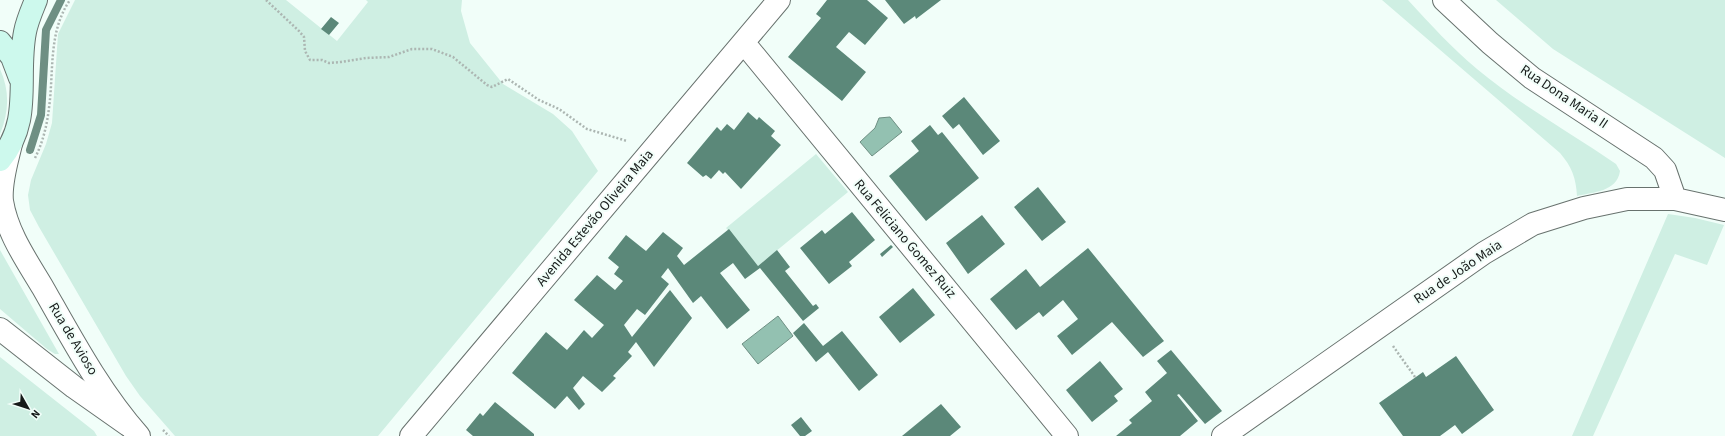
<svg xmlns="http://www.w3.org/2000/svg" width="1725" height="436" font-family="'Source Sans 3',sans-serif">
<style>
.green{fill:#cfefe3}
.water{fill:#93c1b1;stroke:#6e8f83}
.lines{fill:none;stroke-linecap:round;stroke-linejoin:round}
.stream{stroke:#6e8f83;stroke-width:8}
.building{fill:#5b8879}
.minor-casing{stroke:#68726e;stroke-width:24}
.tertiary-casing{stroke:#68726e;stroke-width:24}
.secondary-casing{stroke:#68726e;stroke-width:24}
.path{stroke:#acb6b2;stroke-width:2.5;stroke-dasharray:2 2;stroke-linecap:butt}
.minor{stroke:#fff;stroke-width:22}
.tertiary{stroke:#fff;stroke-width:22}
.secondary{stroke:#cdf9ed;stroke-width:22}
.labels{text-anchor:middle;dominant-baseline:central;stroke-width:4;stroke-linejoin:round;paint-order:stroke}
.street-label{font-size:14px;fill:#161a19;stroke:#f1fef9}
</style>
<rect width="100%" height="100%" fill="#f1fef9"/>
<path class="green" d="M75,0H286L337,41L368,2L366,0H462L461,11L470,43L503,84L553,114L572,131L598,171L378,436H175L140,396L126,376L39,227L30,210L28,195L31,180L46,144L52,123L58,34Z
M1382,0H1408C1430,24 1452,48 1477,69C1520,105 1570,132 1616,164L1620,171C1617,192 1593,192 1577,196C1576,178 1572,167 1560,153Z
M1496,0H1725V158L1553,49Z
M0,69C10,91 9,112 0,134Z
M816,154L848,192L758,266L726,228Z
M1668,214L1695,218L1724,225L1707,265L1675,254L1593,436H1572Z
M0,250L59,354H55L47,349L0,309Z
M0,357L94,431L97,436H0Z"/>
<path class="water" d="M890,117L902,132L872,156L860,142L875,128L879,118Z
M778,316L793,336L758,364L742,344Z"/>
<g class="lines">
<path class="stream" d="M30,150L41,115L46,30L61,0"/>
</g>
<path class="building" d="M827,0H867L888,18L865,45L849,32L836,47L866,72L842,101L788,57L821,18L816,14Z
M885,0H941L916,19L915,16L904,24Z
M331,17L339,23L329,35L321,29Z
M964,97L1000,141L983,155L959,124L953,129L942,116Z
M748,112L757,120L759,117L775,131L771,136L781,145L741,189L725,172L723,174L719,170L711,179L706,175L703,177L687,163L717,127L721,131L727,124L734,130Z
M930,125L938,135L942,132L979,178L926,221L889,176L919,151L911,141Z
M1038,187L1066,222L1042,241L1014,207Z
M852,212L875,240L849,262L852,266L829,284L800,248L822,230L825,234Z
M982,215L1005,244L968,274L946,243Z
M729,229L758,266L777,250L790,267L785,271L813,306L816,304L819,308L803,321L760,268L745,279L733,263L720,273L750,310L727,329L701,296L693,303L668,268L661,277L669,284L645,315L637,309L624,325L632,337L670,290L692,318L654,367L636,342L628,352L632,356L613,376L616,378L602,392L583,376L573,388L585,404L579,410L567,396L555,409L512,373L546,332L567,350L584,330L592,338L604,325L574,300L597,275L615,290L623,281L614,274L619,267L608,258L626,235L646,251L663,232L683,248L677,256L684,265Z
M891,245L893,247L882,257L880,254Z
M1088,248L1164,341L1143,357L1112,322L1072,355L1057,336L1078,319L1063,300L1043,317L1039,312L1016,330L990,299L1026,269L1040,287Z
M913,288L935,315L900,343L879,317Z
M804,323L823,346L842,331L878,375L859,391L828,352L816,362L793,333Z
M1171,350L1222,411L1205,424L1179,394L1177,395L1198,421L1180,436H1116L1132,423L1129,420L1152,401L1145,392L1167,373L1157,361Z
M1456,356L1494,410L1462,434L1455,425L1440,436H1403L1379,403L1423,372L1426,377Z
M1100,361L1123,389L1114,396L1118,401L1092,422L1066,390Z
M495,402L534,434V436H473L466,430L480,413L483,416Z
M941,404L961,427L950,436H902Z
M801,417L812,431L805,436H800L791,425Z"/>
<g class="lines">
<g class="minor-casing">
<path id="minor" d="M1444,0L1490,43L1532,78L1654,158L1665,170L1675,199
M744,43L1067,436
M0,329L74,387L128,425
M411,436L779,0
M1223,436L1484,253L1533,224L1584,208L1627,199H1675L1725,210"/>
</g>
<g class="tertiary-casing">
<path id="tertiary" d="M11,144C7,161 0,183 2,201C7,233 27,261 43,288C72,339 100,392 139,436"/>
</g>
<g class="secondary-casing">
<path id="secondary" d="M0,42L12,57L20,78
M0,160C33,120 16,78 25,32C27,21 32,10 36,0"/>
</g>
<path class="path" d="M266,0L299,31L304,37L305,51L310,60H322L329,63L341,62L366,58L389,57L412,49H432L453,57L487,85L492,87L508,79L539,100L559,109L587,129L627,141
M35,158C43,142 47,125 49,108C54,71 48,32 70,0
M1393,346L1415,377
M163,430L169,436"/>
<use href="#minor" class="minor"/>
<use href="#tertiary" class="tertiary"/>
<use href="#secondary" class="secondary"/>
</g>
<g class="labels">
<g class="street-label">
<text transform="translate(1564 97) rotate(34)">Rua Dona Maria II</text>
<text transform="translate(595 218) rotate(-50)">Avenida Estevão Oliveira Maia</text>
<text transform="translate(905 239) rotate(50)">Rua Feliciano Gomez Ruiz</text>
<text transform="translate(1458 272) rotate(-34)">Rua de João Maia</text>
<text transform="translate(73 339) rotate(59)">Rua de Avioso</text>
</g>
</g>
<g transform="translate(28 408) rotate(129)" stroke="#f1fef9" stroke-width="3" paint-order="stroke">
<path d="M0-3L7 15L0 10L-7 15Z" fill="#161a19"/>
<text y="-6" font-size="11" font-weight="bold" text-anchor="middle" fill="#161a19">N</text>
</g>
</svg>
